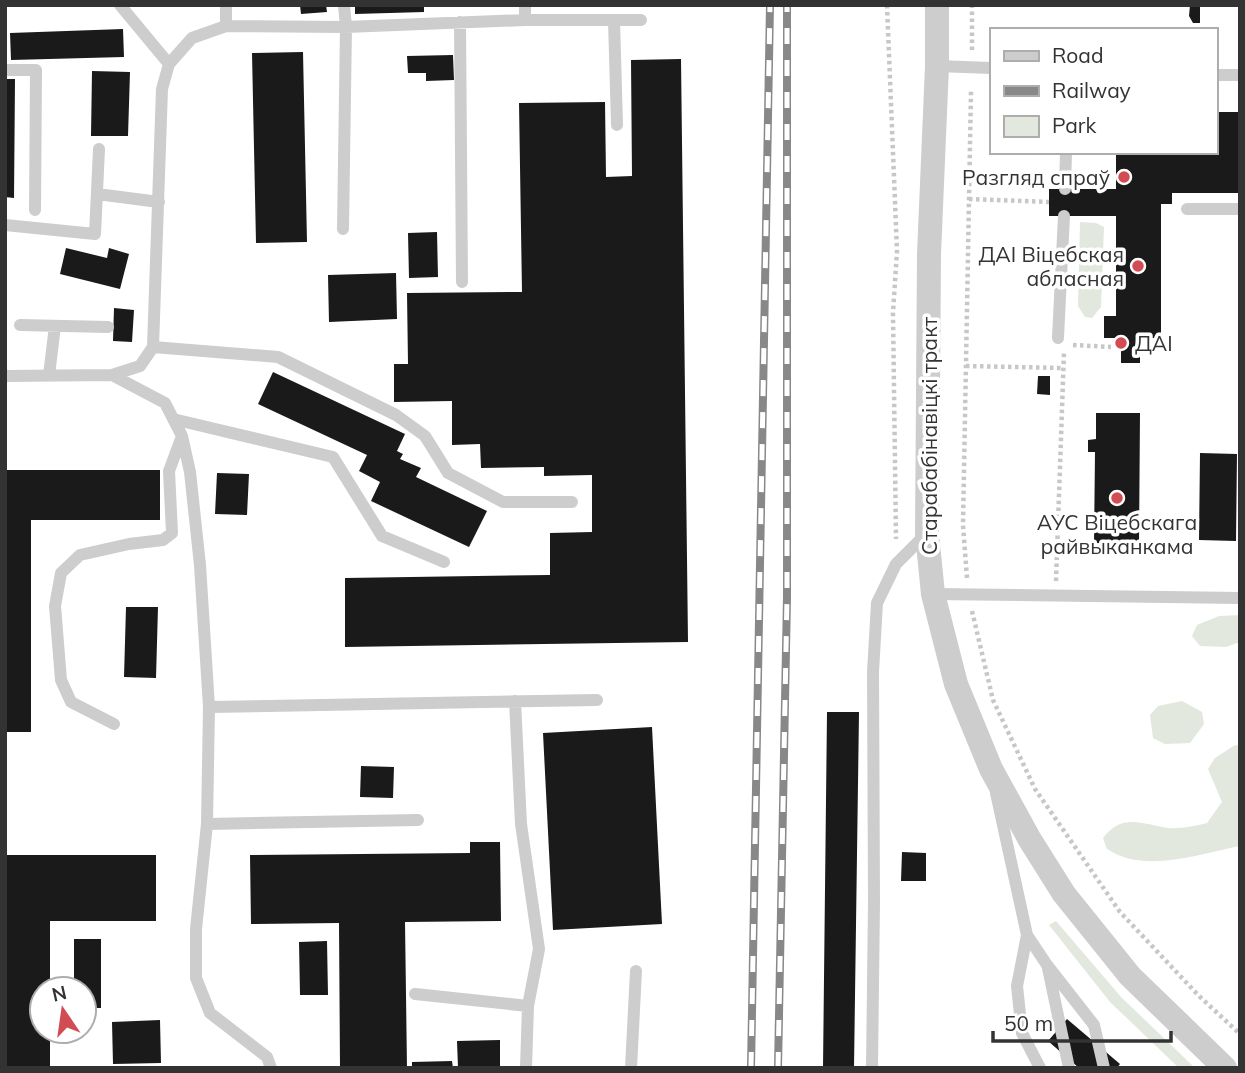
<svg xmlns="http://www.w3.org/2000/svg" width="1245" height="1073" font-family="Mulish,sans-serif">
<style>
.green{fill:#e2e8dd}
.building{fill:#1a1a1a}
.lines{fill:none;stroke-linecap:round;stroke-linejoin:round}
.path{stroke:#c7c7c7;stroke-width:4.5;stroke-dasharray:3.5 3.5;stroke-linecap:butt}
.service{stroke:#cdcdcd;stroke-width:12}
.minor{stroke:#cdcdcd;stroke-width:24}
.rail-casing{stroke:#888;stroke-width:8}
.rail{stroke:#fff;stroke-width:5;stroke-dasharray:16;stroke-linecap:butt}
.poi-dot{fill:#d24d53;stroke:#fff;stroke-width:2.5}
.labels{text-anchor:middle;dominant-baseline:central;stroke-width:7;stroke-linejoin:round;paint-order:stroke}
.poi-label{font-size:21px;fill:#333;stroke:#fff;text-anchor:end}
.street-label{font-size:21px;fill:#333;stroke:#fff}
</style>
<rect width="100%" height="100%" fill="#fff"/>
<path class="green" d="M1080,222L1096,223L1104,227L1101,307L1092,318L1085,317L1078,306Z
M1240,615V642L1226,647L1200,646L1192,636L1197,625L1219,616Z
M1182,701L1202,712L1204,724L1190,743L1165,744L1153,738L1150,715L1158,706Z
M1235,745L1240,746V846C1199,854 1144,874 1107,849L1103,838C1123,812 1143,825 1169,828C1181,829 1195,826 1207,823L1222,802L1208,769L1215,758Z
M1056,921L1121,997L1195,1068H1179L1110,1002L1049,925Z"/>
<path class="building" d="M300,5H326L327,12L301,14Z
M355,5H424V12L355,14Z
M1190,5H1200V23H1193L1189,16Z
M123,29L124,57L11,60L10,33Z
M303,52L307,242L256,243L252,53Z
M453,55L454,80L426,81V73H408L407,56Z
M681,59L688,642L345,647V578L550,575V533L592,532V475L544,476V467L481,468L480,444L452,445V401L394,402V364H408L407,293L522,292L519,103L605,102L606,177L632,176L631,60Z
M92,71L130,72L128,136H91Z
M5,79H15L14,198L5,197Z
M1215,112H1240V193H1172V204H1161V338H1140V363H1121V338H1104V316H1116V216H1049V189H1116V152H1215Z
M437,232L438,277L409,278L408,233Z
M66,248L107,258L109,248L129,254L120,289L60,274Z
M396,273L397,319L329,322L328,275Z
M114,308L134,310L132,342L113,341Z
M273,372L405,434L397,451L403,454L400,459L421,468L416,477L487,511L469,547L371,501L380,482L359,471L367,455L258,404Z
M1038,376H1050V395L1037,394Z
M1096,413H1140L1139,544L1094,543L1095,452H1088V440L1096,439Z
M1200,453L1237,454L1236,541L1199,540Z
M5,470H160V520H31V732H5Z
M217,473L249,474L247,515L215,514Z
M126,607H158L156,678L124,677Z
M827,712H859L854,1068H823Z
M652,727L662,924L553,930L543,733Z
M361,766L394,767L393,798L360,797Z
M470,842H500L501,921L405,922L407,1068H340L339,923L251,924L250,855L470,853Z
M902,852L926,853V881H901Z
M5,855H156V921H50V989H42V1031H50V1068H5Z
M74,939H101V1008H84V989H74Z
M327,941L328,995H300L299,942Z
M1067,1019L1120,1064L1117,1068H1079L1048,1041Z
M160,1020L161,1063L113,1064L112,1022Z
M500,1040V1067L458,1068L457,1041Z
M452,1061L453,1068H412V1062Z"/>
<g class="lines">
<path class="path" d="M887,5L897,251L893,313L896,539
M972,50V5
M969,199L1049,202
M1073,345L1111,347
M966,366L1063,368
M967,578L963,525L971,91
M1056,581L1064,352
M972,611L993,700L1035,789L1120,912L1199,996L1240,1034"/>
<path class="service" d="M120,5L169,64
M226,5V26
M525,20V5
M614,20L617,125
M460,22L462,282
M937,66L991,68
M5,70H36L35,210
M1215,75H1240
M1065,189L1066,152
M97,194L159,202
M1187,209H1240
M5,225L95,234L99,149
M343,229L346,27L344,5
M20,325L108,327
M1058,338L1064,216
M153,347L278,357L396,415L425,436L448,473L503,502H572
M49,375L55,326
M112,375L165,403L182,436L190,472L200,565L209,707L207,824L196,929V978L210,1013L267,1057L271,1068
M5,376L112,375L140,366L153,347L162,89L169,64L192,38L226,26L346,27L525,20H641
M173,419L333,457L382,536L444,562
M933,594L1240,598
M515,701L521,824L539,949L528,1006L526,1068
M209,707L597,700
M114,724L71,702L61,680L55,606L61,573L80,555L129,544L163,540L172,533L169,471L182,436
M996,793L1027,935L1047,965L1094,1025L1104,1068
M207,824L418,820
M1027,935L1017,986L1022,1033L1040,1068
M1048,968L1069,1068
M415,994L528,1006
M631,1068L636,971
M872,1068L874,901L873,672L877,603L896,564L926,534"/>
<path class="minor" d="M937,5V66L929,254L927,534L933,594L956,684L991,769L1030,840L1064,894L1130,976L1225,1068"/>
<g class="rail-casing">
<path id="rail" d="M751,1068L770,5
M778,1068L787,597V5"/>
</g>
<use href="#rail" class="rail"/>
</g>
<g class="poi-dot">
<circle cx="1124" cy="177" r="7"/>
<circle cx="1138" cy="266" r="7"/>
<circle cx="1121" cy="343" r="7"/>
<circle cx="1117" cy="498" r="7"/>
</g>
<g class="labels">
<g class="poi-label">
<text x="1110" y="177">Разгляд спраў</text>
<text x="1124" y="254">ДАІ Віцебская<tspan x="1124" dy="24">абласная</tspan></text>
<text x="1135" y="343" text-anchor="start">ДАІ</text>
<text x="1117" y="522" text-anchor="middle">АУС Віцебскага<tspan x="1117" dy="24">райвыканкама</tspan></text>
</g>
<g class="street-label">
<text transform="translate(929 436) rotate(-90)">Старабабінавіцкі тракт</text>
</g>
</g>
<rect width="1245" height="1073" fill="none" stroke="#333333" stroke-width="14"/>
<rect x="990" y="28" width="228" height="126" fill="#ffffff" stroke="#adadad" stroke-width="2"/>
<rect x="1004" y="51" width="35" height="10" fill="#cdcdcd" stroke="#adadad" stroke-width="2"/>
<text x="1052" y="63" font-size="21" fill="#333333">Road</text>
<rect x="1004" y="86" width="35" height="10" fill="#888888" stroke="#adadad" stroke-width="2"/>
<text x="1052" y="98" font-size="21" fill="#333333">Railway</text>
<rect x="1004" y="116" width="35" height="21" fill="#e2e8dd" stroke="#adadad" stroke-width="2"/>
<text x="1052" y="133" font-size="21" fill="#333333">Park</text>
<g transform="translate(63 1010) rotate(347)"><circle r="33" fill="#ffffff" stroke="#adadad" stroke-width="2"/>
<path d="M0-5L12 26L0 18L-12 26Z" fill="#d24d53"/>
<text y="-10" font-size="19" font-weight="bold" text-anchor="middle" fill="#333333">N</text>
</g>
<path d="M993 1031v10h178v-10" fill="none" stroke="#333333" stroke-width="3.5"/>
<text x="1004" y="1031" font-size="21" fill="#333333" stroke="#ffffff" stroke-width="5" paint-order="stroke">50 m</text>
</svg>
